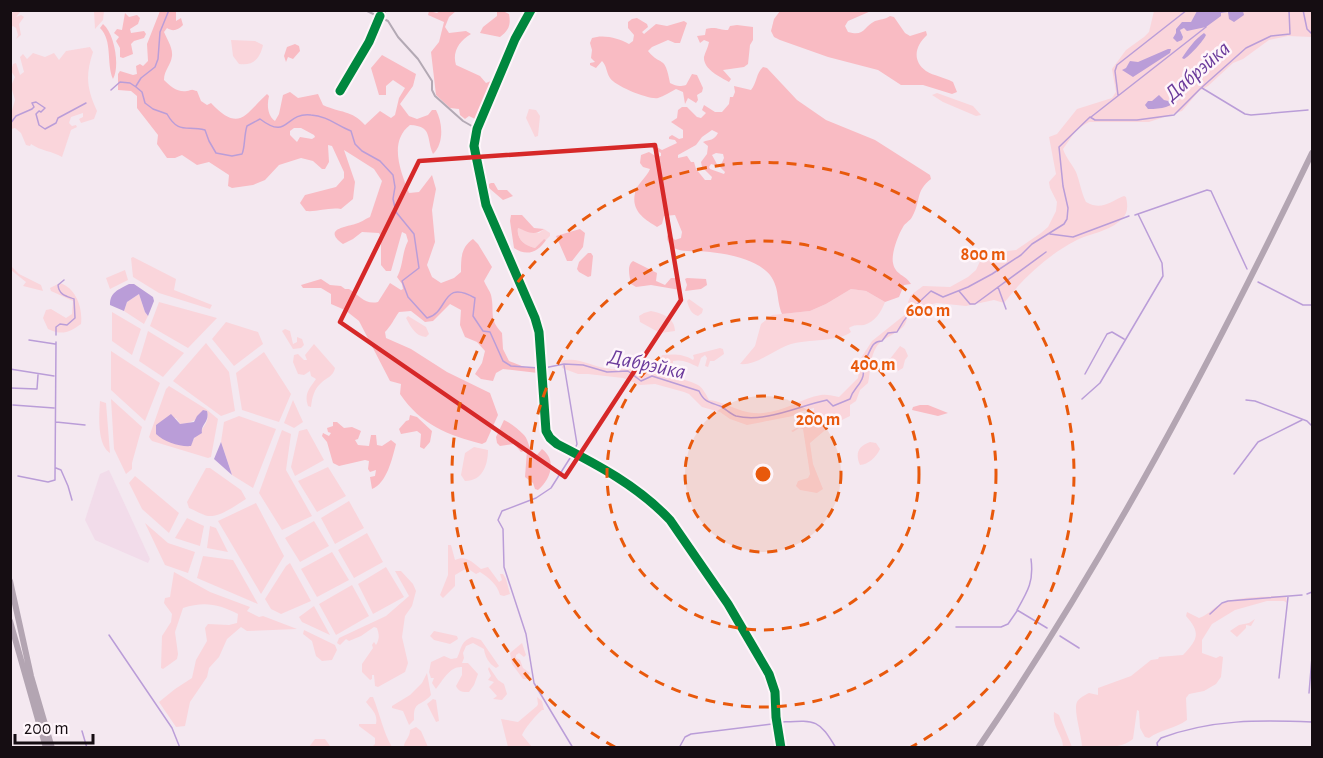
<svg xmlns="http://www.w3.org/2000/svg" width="1323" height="758" font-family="'Alegreya Sans',sans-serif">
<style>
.built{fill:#f2dcea}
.green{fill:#fad5db;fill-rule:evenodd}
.forest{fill:#f9bbc3;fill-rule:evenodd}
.water{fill:#ba9dd8}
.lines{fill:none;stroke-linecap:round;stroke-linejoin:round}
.stream{stroke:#ba9dd8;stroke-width:1.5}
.street{stroke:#b3a9b4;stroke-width:2}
.secondary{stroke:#b3a8b4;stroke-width:4}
.highway{stroke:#b3a5b2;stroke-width:6}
.cycleway-casing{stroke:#fef5fa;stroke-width:13}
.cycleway{stroke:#00873e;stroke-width:9}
.marked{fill:none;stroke:#d62828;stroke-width:4.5;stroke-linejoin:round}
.ring{fill:none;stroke:#e8590c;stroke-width:3;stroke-dasharray:10 8}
.labels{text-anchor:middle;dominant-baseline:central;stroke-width:5;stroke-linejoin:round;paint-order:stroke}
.water-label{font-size:22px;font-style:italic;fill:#6a3a9b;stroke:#fef5fa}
.centre{fill:#e8590c;stroke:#fef5fa;stroke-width:3}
.ring-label{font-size:18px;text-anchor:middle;font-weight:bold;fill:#e8590c;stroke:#fef5fa;stroke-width:5;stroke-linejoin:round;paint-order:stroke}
</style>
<rect width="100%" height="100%" fill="#f4e8f0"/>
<path class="built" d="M109,470L150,559L148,563L95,540L85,520L100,474Z"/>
<path class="green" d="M16,11H21L16,17L21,15L24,17L19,24L21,35L16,39L18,35L16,28L13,26L10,28L11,13Z
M94,11H104L103,20L95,29Z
M1154,11H1197L1191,22L1176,28L1183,37L1180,30L1184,28L1220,13L1243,11H1312V37L1288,36L1269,40L1243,59L1233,63L1208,86L1199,91L1182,111L1149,122H1089L1077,129L1063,149C1066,158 1072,164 1076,172C1080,182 1081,192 1086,202C1102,211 1109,202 1124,196L1126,197C1128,206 1128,213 1122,219C1109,232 1090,233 1075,241C1048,255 1022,279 1004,303L994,300L966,306L937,303L917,308L911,307L908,302L911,295L923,286L950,287L968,277L976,270L981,259L992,253L1016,250L1041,233L1048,227L1056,211L1057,202L1050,188L1049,182L1056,174L1049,137L1057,134L1077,109L1112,98L1116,92L1112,69L1126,50L1144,37L1149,32Z
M231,40L255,41L263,45C260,59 253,66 239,64L233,56Z
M90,47L93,52C85,76 87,89 97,111L94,119L81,123L79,119L83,117V113L71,117L69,123L72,126L76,125L77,127L71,130L62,157C52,151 41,151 31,144L30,146L26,145L21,133L15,128L11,129V114L15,100L11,86L15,77L11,71L13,64L16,63L20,75L24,72L20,57L23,54L27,59L33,53L45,57L54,53L59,60L66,51Z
M937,93L973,106L981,115L976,116L943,102L932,95Z
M529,109L536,110L540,116L538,136L535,137L526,118Z
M518,228L539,233L544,229L550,233V236L546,240L544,239L535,248C525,246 516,239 518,228Z
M133,257L176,279L174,290L212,305L210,309L159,293L133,277L131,258Z
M11,266L19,274L41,285L43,291L23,286L26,282L11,270Z
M125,270L128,280L110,289L106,278Z
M60,283C76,288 83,308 81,324C70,332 62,336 48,329L43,318L46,310L51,309L66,318L72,314L73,301L51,291L50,288Z
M851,289L866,291L885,302C881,312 875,322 864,325C858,326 855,324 849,328L851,332C838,342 808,339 791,344C775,349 756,366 740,364L755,346L761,324L772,315L810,311L826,304Z
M139,294L145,312L148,316L144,324L124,311L127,302Z
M689,299L703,309L702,313L698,316C691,314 689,308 687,301Z
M159,302L217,318L188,348L150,326Z
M651,311C662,313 675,318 675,331L660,333L640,322L639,316L644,313Z
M112,312L141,329L132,355L112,341Z
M907,313C909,333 887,333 877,346C869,358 871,371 868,383L860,390L856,401L850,405V416L830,426L810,443L813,464L823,489L817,493L800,490L796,486L798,481L808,478L810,474L803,429L799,428L793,432L791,431L800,426L808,427L813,418L814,408L799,412L793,416L747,425L730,419L720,412L702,407L689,394L684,392L655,384L640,385L623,378L588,374H578L562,368L561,361C578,356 594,368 611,369C617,370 624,367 630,368C646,370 685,378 698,385C704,389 706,395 709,400C730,403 741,415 763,413C786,411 802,398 821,395C827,394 833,396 839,397L858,378L861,358L872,341Z
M408,316L426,327L429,334L426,337C415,336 411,327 406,318Z
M226,322L258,332L263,344L234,366L212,339Z
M285,329L290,331L293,344L297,342V337L302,339L304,345L301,348L293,349L282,331Z
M148,331L184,353L163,377L139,361Z
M206,343L229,372L235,411L221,416L173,381Z
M314,344L335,368C333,377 327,377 321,383C314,389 312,398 311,407L308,406C304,394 309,389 316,379L311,376L310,371L304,375L298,374L293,362L294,355L298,354L304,360H307L305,355Z
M900,346L905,349L908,356L905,360L903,368L898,371L896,363L887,366L886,364Z
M720,348L723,349L724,354L714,361H710L708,367L705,366L707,358L705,355L701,358L698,367C690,363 682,359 673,361V364L661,358L662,355C674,354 684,354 693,360L694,358L693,355Z
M111,351L160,383L145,421L111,390Z
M264,352L291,394L279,422L242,410L236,373Z
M169,386L206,409L218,419L211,457L208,458L152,441L149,437L166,389ZM207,411C211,425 197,432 192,442L156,425L176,418L180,424C192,424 198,418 207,411Z
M111,399L142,427L132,463V469L126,474L114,449Z
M293,400L303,422L294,428L284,423Z
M100,401L106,403L110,453C97,445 99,415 100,401Z
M239,416L276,429L253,488L232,475L221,442L224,422Z
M307,429L324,460L295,476L291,467L299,431Z
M282,430L291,434L286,470L312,516L282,530L259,493Z
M870,442L876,443L880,449C877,456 868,465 860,465C855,454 858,446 870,442Z
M474,447L488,450C488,464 483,481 465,481L461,475L465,453Z
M328,467L346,496L317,512L298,481Z
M206,468H210L241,490L246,499C236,505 221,517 208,516C202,515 195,510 189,508L187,502Z
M135,476L179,513L169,533L142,509L129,483Z
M349,501L364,528L335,544L321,518Z
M256,503L284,556L261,594L218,521Z
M187,518L204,526L200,546L175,538Z
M314,521L329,546L300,562L285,538Z
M145,523L168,543L195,552L188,573L165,565Z
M210,526L216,528L228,552L207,548Z
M367,533L383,562L354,578L338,550Z
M448,545H451L455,560C466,555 472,562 481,569L488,567L499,582L502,580L500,574H503L506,579L510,594L504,596L500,595C497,584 489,578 480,572L476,574L467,568L455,575V586L443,598L440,595L448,575Z
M332,552L349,580L317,597L301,569Z
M203,556L233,560L258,604L197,578Z
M290,563L311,601L281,614L271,609L265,599L286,566Z
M386,567L404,597L373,614L358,584Z
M395,571H401L413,584L416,591L412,606L405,616L402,637L408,663L405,672L378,687L375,686L374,675H372V679L370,680L362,672V664L373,648L372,645L374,642L376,645C380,638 379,634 377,628L374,627L361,636L349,641L346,639L340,645L337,643L339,638L386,616L409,596Z
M174,572L210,592L250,607L247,611L259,617L263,616L297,629L247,631L241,627L227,639L219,657L209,668L207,677L190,702L185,726L176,727L159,702L175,689L192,678L196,660L207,641L205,628L208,624L229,625L237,623L238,614C219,604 204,601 183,608L175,632L178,654L177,659L163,669L161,668L162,636L171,622L172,614L164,603L165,598L170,597Z
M352,585L369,616L336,635L319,604Z
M1281,596L1286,597L1287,603L1284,601H1267L1235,610L1212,624L1202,640V653L1216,658L1220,656L1223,657L1221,677L1216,684L1204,691L1189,694L1186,698L1187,720C1175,729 1161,729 1149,738L1145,737L1140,728L1139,711L1137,710L1133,739C1119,750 1098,748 1082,747C1082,736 1073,710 1077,702C1079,698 1085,695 1089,693L1098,695V688L1131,676L1151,660L1158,659L1159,657L1183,655C1198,639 1201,633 1186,616L1187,612L1199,618C1208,615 1212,609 1219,605C1233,596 1265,597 1281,596Z
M314,606L330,635L302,622L299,617Z
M1255,619L1251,626L1246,625V628L1237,637L1230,631L1239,625L1249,623Z
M304,630L335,645L337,650L332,660L322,661L316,656L312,641L303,634Z
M434,631L457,636L458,639L450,644L434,640L430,636Z
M472,637L481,640L499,666L496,668C489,664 485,657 484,649L473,643L466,646L463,653L464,658L462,663H468L478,674L474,685L469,692C462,692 459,692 456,686L462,675V667C450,666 443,680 436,689L432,683L434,678H431L429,672L431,662L444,656L451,659L457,658C462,648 460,642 472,637Z
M522,643L526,655L524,657L519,653L516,655V658L520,660L523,668L530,673L527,679H523L512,664L510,653Z
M489,667L498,680L504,684L507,694L502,700L493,699L497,696L489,687L494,682L488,680L491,676L488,669Z
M427,673L431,695C421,707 413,700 414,720L409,725L403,711L392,708V706L410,695L422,683Z
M370,697H373C380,714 383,732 392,747H372L375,744V738L359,726V724H376C378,714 372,710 366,702Z
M537,697L542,701L544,710H542C536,715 524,729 522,735L532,747H508L501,719L518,722L537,706L538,704Z
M433,699L436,700L439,721L436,722L427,704Z
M1054,712L1059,715L1072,747H1063C1063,735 1052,728 1054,712Z
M416,727L421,731L428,747H404C404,740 410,738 410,730Z
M315,739H325L330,746L339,747H309Z"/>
<path class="forest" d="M176,10V21L181,18L183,25C178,30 173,32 167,28L164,32C167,39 173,48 172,56C171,65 164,70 164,80C170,86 178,93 187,91C197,89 187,89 197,91L201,101L207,105L211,103C240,134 246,113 267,94L269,96C267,104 267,115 275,121L279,114L283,95L290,92L298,98L318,94L323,105C340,113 352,110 365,125L380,111L391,118L395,115L399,98L405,88L393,80L386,86V95H379L371,68L382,55L416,74L413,86L400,104L409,116L417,119L428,115L432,110H436C443,123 444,144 433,154C426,138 433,126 410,125C388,142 401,172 409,193L419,192L432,175L436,189L432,210L435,242L427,265L432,277L441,283L454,278L461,272C461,258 461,247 473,239L478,244L492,267L484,281C486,286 490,291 491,295C495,312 488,318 502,333L503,349L509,361L527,368H538V373L503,369L496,373L493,381L481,379L475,374L482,363L485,351L477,342L465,337L460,325L461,310L450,304L433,321L425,322L411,311L399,312C394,319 391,326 385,332L386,338L411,349L447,372L490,393L498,415L486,442L482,444C448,435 421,425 400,394L401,384L390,381L359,321L345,310L331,304V294L321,288H303L301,285L321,279L330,285L341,286L345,289H349C359,295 365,305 378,302L390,283L401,290L403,289L402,284L397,277C403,267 402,252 408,241L406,234L402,232L391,271H386L381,265V237L379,233L362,232L353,239L343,244C322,229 346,227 355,224C360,223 365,219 370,217L382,181L374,169L344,150L355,182L353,199L341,209C329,207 318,212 306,211L300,203L305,195L336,187L344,178V172L332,146L328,145L329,162L325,169H322L313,161L301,158L279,165L265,180L253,185L232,188L228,186L229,175L209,162L197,165L182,155L175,158H167L157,144L158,135L137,108V96L131,91L118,90V74L120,71L133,75L137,74L136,66L140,64L143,66L148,61L147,44L160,11ZM294,128H301L314,135L315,137L312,139L300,137L297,142L290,135V131Z
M429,11L437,13L440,11H456L449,17L445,27L449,33L466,31L471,34C459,41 452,52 456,65L480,76L486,83L491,81L475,119L469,116L465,119L460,115L459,109L450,108L436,95L431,52L439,42L444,22L428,15Z
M497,11H503L509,14C511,25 509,30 500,37L480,33L483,27L497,16Z
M780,11H871L848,21L845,26L848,32C865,37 863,27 875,21C881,19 884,20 890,16L894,17L905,33L910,36L926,31L927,35C916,45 911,60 926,71C934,76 944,77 953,82L957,92L952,94L923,85H901L878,70L828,57L780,40L774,37L771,31L774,19Z
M125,13L129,17L137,15L140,18L138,24L130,29L131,33L144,31L146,34L144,38L134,41L131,44L133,54L123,58L120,57V48L116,41L119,37L114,33L117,29L122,30Z
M637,18L647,24L648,27L642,32L644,34L656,24L667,26L684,21L687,23L680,43H675L668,40L652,47L648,51C661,67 665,54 670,83C676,86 679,87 686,85L692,74L697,75L703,88L702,92L697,95L698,100L696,103L688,98L685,104L683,92L676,89C670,92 664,96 658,98C649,100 615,86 610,78C606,72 607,66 602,61L596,68L590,65V63L595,62L591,58L592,50L590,43L592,38C603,34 619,38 629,44L633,41L634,35L628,28V22L632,19Z
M103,24C115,34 120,67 113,79C106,63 113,41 100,28Z
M737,25L753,27V40L750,45L748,64L744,67L723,70L731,79L729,82C720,77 703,69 704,57C705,52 708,48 709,42L704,40L700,43L697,36L705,35L706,29C716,26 719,30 728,30L730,26Z
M295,44L299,46L300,51L293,59L288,57L286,62L284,56L287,47Z
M763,67L767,68L797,100L826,120L875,140L930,175L931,179C915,191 921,202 912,217C910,221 905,223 903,227C898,235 891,254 893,263C895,275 906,275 911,284L904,285L899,297L885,302L866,291L851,289L826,304L810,311L782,314C776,299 780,289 770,275C758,260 729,254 710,252C697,250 667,256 667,236L669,234L675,240L681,238L682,232L675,215L664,216L662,224L657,227C644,219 631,211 635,193C636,185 647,177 650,169L643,167L640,163L641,155L649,152L657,157L661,156V153L652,148L651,146L653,145L662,150L677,143L675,140L669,139V137L672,135L679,139L683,138V130L671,122L677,118L678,110L682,107H687L697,117L701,118L706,113L702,110L704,105L715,112H722L729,104L730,97H733L735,92L734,86L751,90C757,83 756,73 763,67ZM712,130L718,133C714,141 710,139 703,142L708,146L707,154L701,162L702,167L712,177L711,180H705L696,169L694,162H691L687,156L678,158V155L696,145L702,137ZM716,153L723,154L724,158L720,167L725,172L724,174L710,169L709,167L711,164L718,166L712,155Z
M491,183H494L498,190H507L513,196L503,200L489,188V184Z
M511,215H522L534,228L544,229C533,237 527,231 518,228C516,239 525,246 535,248L544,239L546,240C538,252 527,257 514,248L510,221Z
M580,229L585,233L583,247L572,261H567L556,236Z
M588,253H591L593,256L591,276L588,277L579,272L577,269L579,262Z
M633,261L657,273L656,281L665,285L671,278H677L678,281L676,284L680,290L651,285L636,287L631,284C630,277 626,266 633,261Z
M687,278L706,279L707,285L701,289L685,291L687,285L685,279Z
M920,405H928L948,413L938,416L912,410L913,407Z
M410,415L417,417L432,431L430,442L424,449L420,447L421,434L417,431L401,434L399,429L406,421L409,420Z
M504,420C511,423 519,430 524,435C530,442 527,449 537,455L542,449C557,460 551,479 538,490L535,489L533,483L525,477L527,450L521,452L514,444L500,446L497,443L496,437Z
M333,422H337L344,428L352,427L361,431L358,439L355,440L358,445L369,446L371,435H376L377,445L382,446L391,440L396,444C392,459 387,483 372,489L370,477L375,476L376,470L370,472L368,469L369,461L365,460L339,466L333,463L327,442L322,436L323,433L329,436L331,433L328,432L327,428L333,426Z"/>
<path class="water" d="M1197,11H1243L1244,15L1234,22L1229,19L1228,12L1221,13V16L1206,27L1187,31L1184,28L1180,30L1183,37L1182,40L1177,42L1173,38L1176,33V29L1182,22H1191Z
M1204,33L1206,35C1204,40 1189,57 1184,59L1182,58C1189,48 1194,40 1204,33Z
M1168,49H1171L1170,53L1133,77L1122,70L1126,68L1130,61L1138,62Z
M1176,93L1181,94V98C1170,107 1163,109 1148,109L1145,105L1148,101H1152L1159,95L1164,100L1168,101Z
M129,284H134L153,297L154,301L148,316L145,312L139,294L127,302L124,311L110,305C110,292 118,290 129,284Z
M203,410L207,411C210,422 200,425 202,433L194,438L191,446C180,447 164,442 156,434V425L171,414L180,424L194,422L197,416Z
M221,442L232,475L214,459Z"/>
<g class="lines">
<path class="stream" d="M1303,10L1307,29L1312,34
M136,86L141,78L155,67L158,59L160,32L169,10
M1202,88L1245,114L1251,115L1308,110
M111,90L120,82L130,83L136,87L142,92L145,103L153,109L167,114C179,135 187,125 205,130L209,141L216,153L232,156L242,154C245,148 244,135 247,126L260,119C289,141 284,112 311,115C327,116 336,125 351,131L355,144L362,151L380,161L393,175L395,187L393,199L396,212L414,234L419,268L402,281L408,297L427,318C449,313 441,278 475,298L473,316L483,331L490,332L503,361L511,366L539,368
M1118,95L1115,71L1117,65L1187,10
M1091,117L1206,27
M10,124L16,116L32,109L34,107L32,103L36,102L45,108L41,112L39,111L36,114L39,125L45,129L56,123L58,118L86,103
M1135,215L1207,190L1211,191L1247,269
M1050,234L1073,237L1129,216
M1258,282L1303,305H1312
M998,287L1006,309
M959,291L970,304H975L1046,252
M56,335V327L60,324L67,325L75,318L74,299C66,296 59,295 58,285L64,280
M29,340L55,344
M564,365L577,444L575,449
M544,368L564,364L583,365L607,372L628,371L641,381L652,376L699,391C704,402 709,402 720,406C726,409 730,414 736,416C766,423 798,406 827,400L833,406L850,399C853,389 858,388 862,379C865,374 862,371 864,365C864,363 872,345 874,344C876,342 879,341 882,341L888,333L897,332C906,315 917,303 931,291L943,297L968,287L992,274L1021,255L1032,244L1064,224L1067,219L1068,208L1063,186L1059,147L1090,117L1095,120H1137L1174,115L1201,88L1246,48L1271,36L1290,34L1289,10
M10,369L54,376
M1085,374L1107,334L1112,332L1124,339
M10,388L37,389L38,375
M1082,399L1100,383L1163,276L1162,263L1138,214
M1246,400L1255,401L1307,421L1312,426
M13,405L54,408
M56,422L85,425
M572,455L551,488L536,498L502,511L498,520L503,529L504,567L526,634L534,683L573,748
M56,468L61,470L68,486L72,500
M1234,474L1258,442L1302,420
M18,476L48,482L55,480V477L56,342
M1031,559C1034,581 1028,591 1017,610L1047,628
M1307,594L1312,592
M1210,614L1222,603L1228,601L1302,595
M956,627H1001L1008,624L1017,611
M109,635L172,728L180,748
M1060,636L1079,648
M1279,678L1288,597
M1309,693L1312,657
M783,722C815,720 819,719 836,748
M82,731L87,748
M679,748L685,737L691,734L772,724
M1158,748L1157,743L1161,738C1212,719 1260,720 1312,722"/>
<path class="street" d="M365,10L388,21L398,37L418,59L432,81V90L435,96L463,121L477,129
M382,17L386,10
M340,91L369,42L380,16"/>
<path class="secondary" d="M531,10L515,39L477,129L474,146L486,205L535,318L539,332L546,431L550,438L557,444C598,465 638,486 670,520L728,604L769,674L775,692L776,717L781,748"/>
<path class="highway" d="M10,581L31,676L52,748
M10,621L46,748
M978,748C1107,559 1213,358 1312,153"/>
<g class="cycleway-casing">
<path id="cycleway" d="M531,10L515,39L477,129L474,146L486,205L535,318L539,332L546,431L550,438L557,444C598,465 638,486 670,520L728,604L769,674L775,692L776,717L781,748
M340,91L369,42L380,16"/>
</g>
<use href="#cycleway" class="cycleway"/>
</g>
<path class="marked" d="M655,145L681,300L565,477L340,322L419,161Z"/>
<circle cx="763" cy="474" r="78" fill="#e8590c" fill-opacity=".12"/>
<g class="ring">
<circle cx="763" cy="474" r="78"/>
<circle cx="763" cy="474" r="156"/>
<circle cx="763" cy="474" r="233"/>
<path d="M615 747A311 311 0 1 1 911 747"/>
</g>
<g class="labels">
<g class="water-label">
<text transform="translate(1197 71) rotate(-41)">Дабрэйка</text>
<text transform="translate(647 364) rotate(12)">Дабрэйка</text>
</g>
</g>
<circle cx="763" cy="474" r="9" class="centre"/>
<g class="ring-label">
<text x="983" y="260">800 m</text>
<text x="928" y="316">600 m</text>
<text x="873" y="370">400 m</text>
<text x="818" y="425">200 m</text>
</g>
<rect width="1323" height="758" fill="none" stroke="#150d12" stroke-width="24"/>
<path d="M15 734v9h78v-9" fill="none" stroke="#150d12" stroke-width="3"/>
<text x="24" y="734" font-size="18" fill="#150d12" stroke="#fef5fa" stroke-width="4.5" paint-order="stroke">200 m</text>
</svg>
